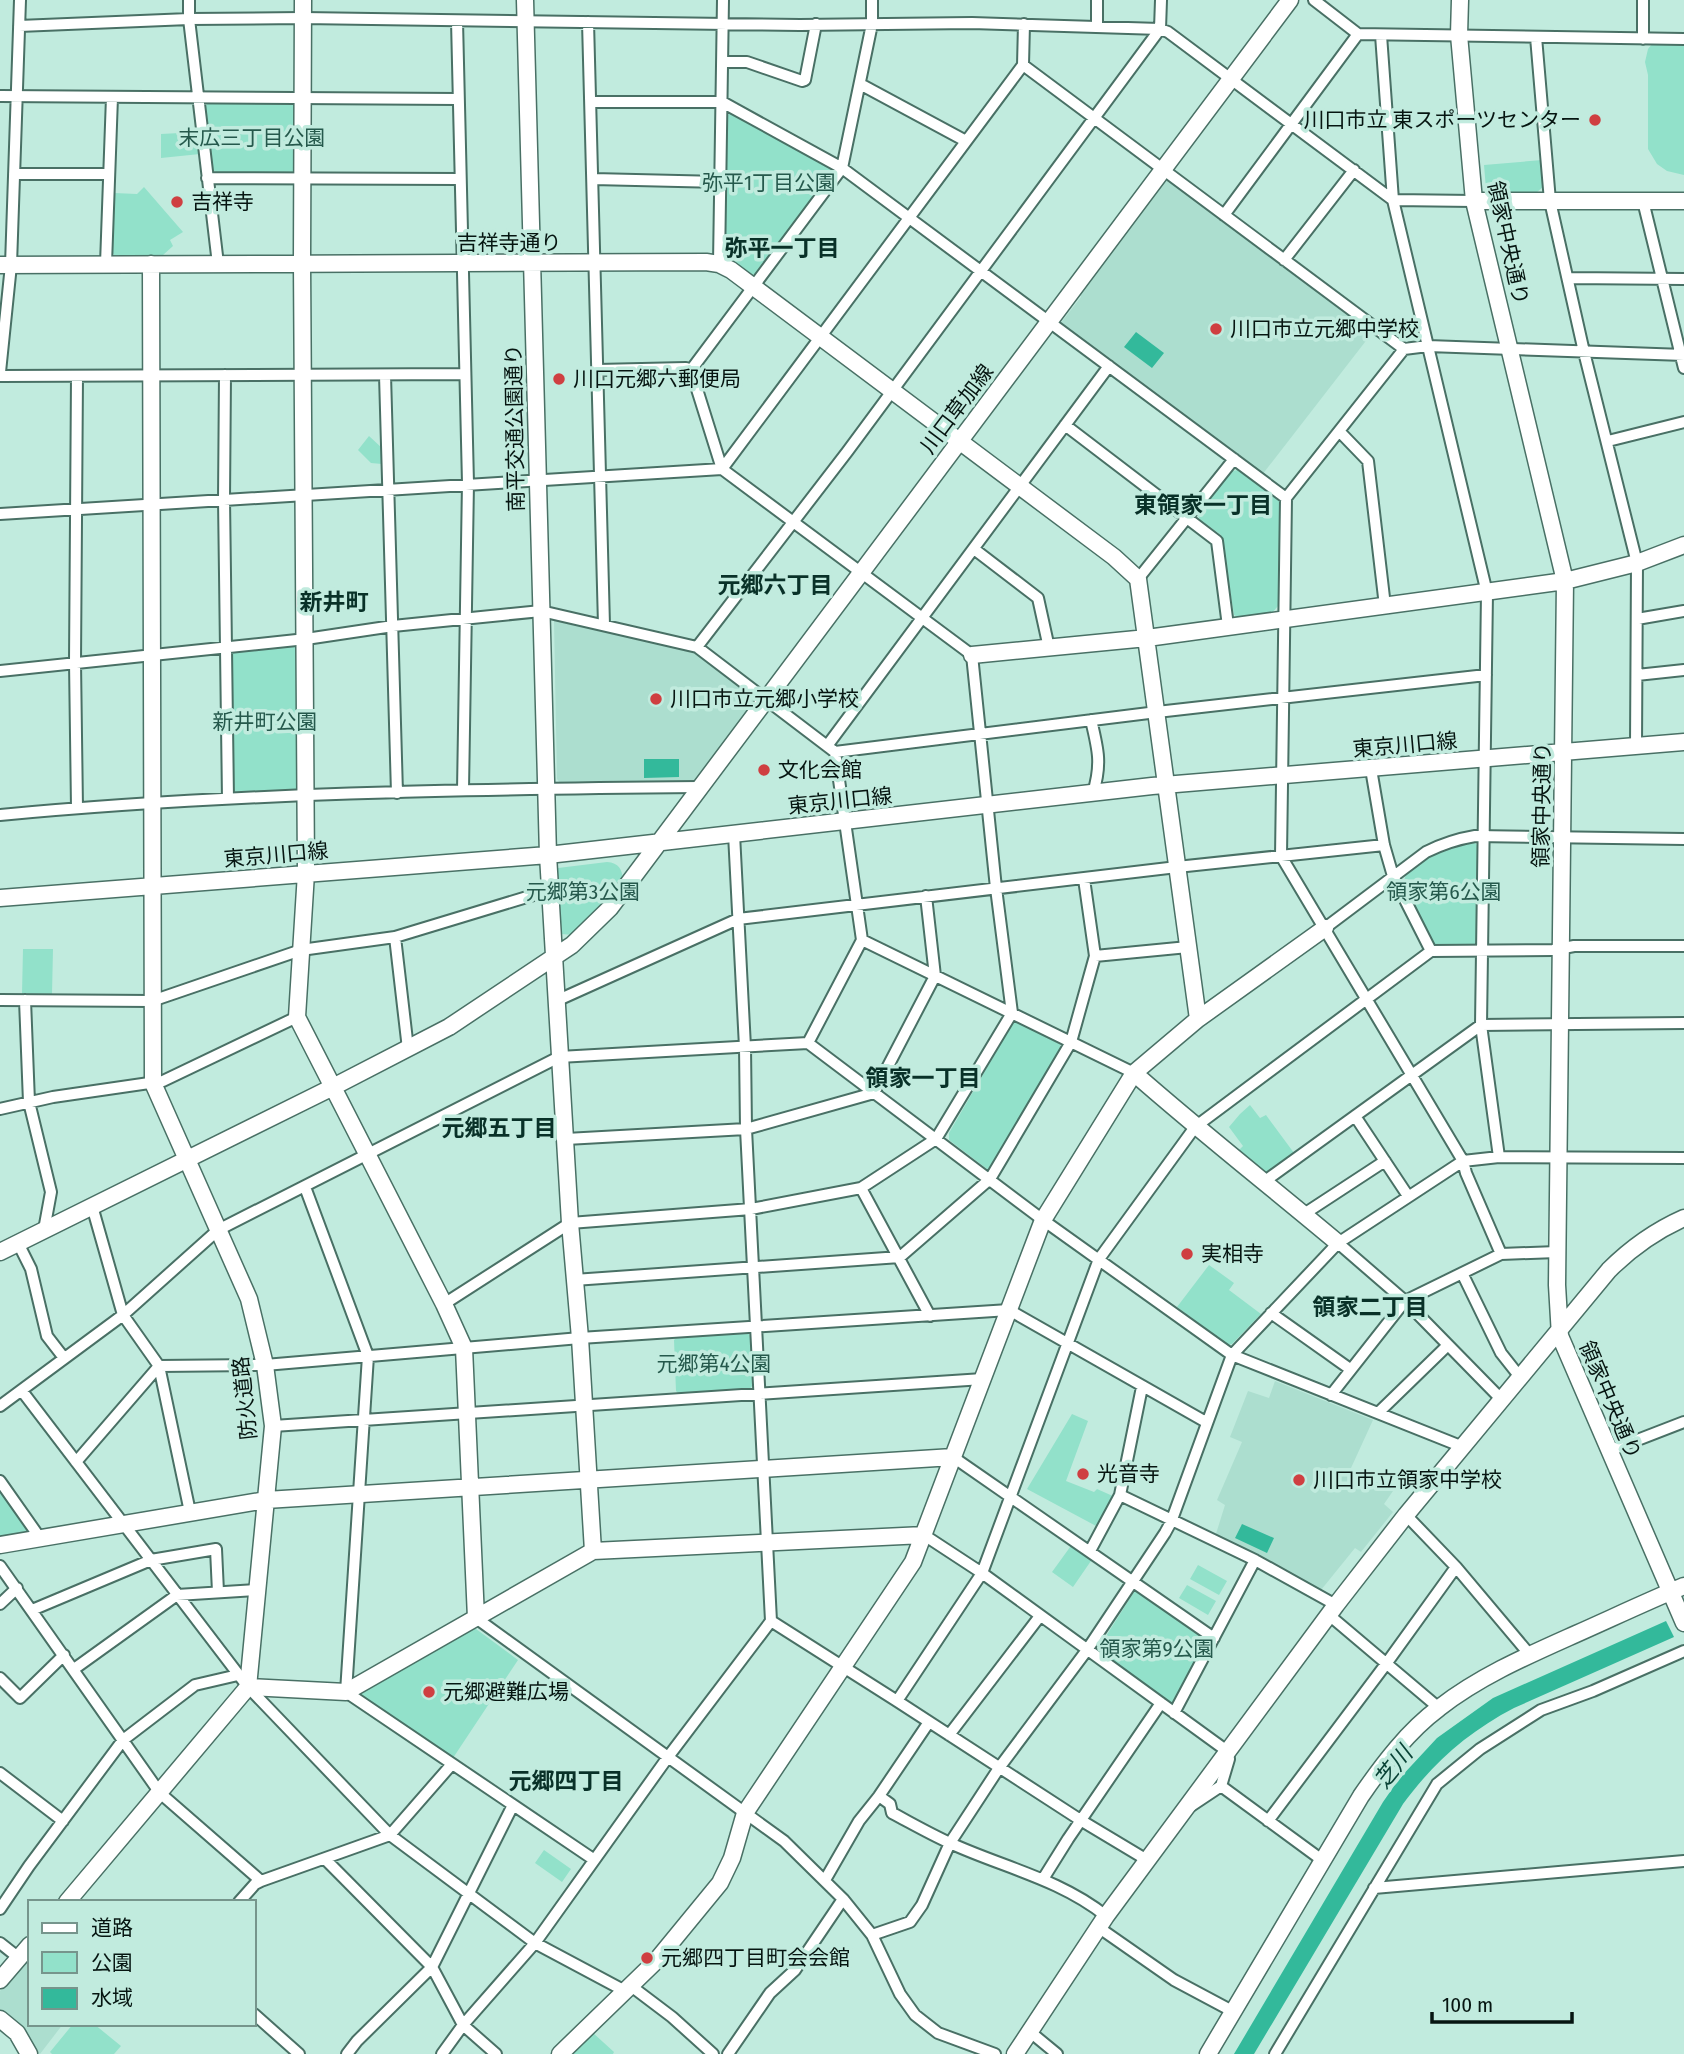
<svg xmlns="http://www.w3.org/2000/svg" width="1684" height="2054" font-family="'Fira Sans Condensed','Noto Sans JP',sans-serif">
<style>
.built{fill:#acdecf}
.green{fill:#92e1ca}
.water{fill:#33b99b}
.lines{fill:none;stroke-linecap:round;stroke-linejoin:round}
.street-casing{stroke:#497065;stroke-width:14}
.secondary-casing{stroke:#497065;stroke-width:19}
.street{stroke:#fff;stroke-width:10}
.secondary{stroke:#fff;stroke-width:16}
.poi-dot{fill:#cf3f41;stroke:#c1ebde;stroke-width:2.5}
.labels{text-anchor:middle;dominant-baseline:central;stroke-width:7;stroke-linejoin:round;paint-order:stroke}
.poi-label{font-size:21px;fill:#061511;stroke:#c1ebde;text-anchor:start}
.park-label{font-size:21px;fill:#25594c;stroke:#c1ebde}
.street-label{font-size:21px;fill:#061511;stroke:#c1ebde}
.neighbourhood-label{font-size:23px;font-weight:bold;fill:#093128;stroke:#c1ebde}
.water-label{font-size:23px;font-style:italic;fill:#094336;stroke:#c1ebde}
</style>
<rect width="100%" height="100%" fill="#c1ebde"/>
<path class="built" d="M1170,180L1372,333L1262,475L1060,324L1081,297L1079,291L1163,181Z
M558,618L695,651L755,695L756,702L699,778L693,781L560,783L557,779L554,621Z
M1275,1381L1373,1420L1351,1468L1393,1491L1384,1504L1393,1512L1361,1552L1355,1548L1321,1590L1215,1537L1225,1505L1217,1500L1242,1442L1230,1437L1248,1391L1269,1398Z
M30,1957V2024H63L40,2054L0,2013V1991Z"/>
<path class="green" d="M1652,44H1684V175L1667,171L1657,164L1648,149V75L1645,62L1648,49Z
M208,103L293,104L297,108V168L293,173H218L211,169L203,109Z
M731,113L831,165L832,172L755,274L752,275L729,257L726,251V116Z
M198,132L200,154L161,158V134Z
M1542,160L1544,186L1536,193L1489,192L1486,189L1484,165Z
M144,187L183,232L170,240L173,246L163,255H114L111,251L114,193L137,194Z
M369,436L382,448V464L371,463L358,450Z
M1238,470L1279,498L1281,508L1278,606L1272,613L1238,617L1234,615L1221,535L1200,520L1198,515L1232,471Z
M295,644L300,649V788L295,794L236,796L231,791L230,656L235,649Z
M1474,842L1479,847V941L1474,947H1438L1432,944L1402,889C1404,885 1404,877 1407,873C1421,857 1454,845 1474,842Z
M607,862C619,863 622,869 623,880L608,901L574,935L561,934L559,931L556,884L558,868Z
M23,949H53L52,994H22Z
M1016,1022L1060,1044L1061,1050L992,1168L987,1169L949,1140V1133L1013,1023Z
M1250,1105L1260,1118L1266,1115L1294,1153L1269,1173H1261L1237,1152L1243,1146L1229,1127L1240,1114Z
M1209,1265L1234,1283L1229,1290L1261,1314L1232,1344L1228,1345L1177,1307Z
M747,1332L751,1337L753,1385L748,1391L680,1395L676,1391L674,1340L677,1337Z
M1072,1414L1088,1421L1066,1481L1094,1492L1097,1489L1115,1497L1098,1527L1027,1489Z
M0,1488L31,1531L29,1534L0,1539Z
M1073,1543L1093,1558L1073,1587L1052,1572Z
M1198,1565L1227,1581L1219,1595L1190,1579Z
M1187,1585L1216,1601L1208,1615L1179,1598Z
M1134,1592H1139L1205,1636L1207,1643L1176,1702L1170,1704L1101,1653L1099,1647Z
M468,1629H476L518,1660L453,1758L361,1696L362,1688Z
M544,1850L571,1869L562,1882L535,1863Z
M73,2024H94L121,2046L114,2054H52L50,2052Z
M592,2032L614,2052L613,2054H568Z"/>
<path class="water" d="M1136,332L1164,353L1152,368L1124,347Z
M644,759H679V777L644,778Z
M1242,1524L1274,1538L1267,1553L1235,1538Z
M1666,1621L1674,1637L1514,1708C1468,1732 1433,1763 1403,1804L1254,2054H1234L1383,1802L1399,1779L1437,1738L1493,1698Z"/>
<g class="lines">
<g class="street-casing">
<path id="street" d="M189,0V19L218,264
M1097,0V27
M1314,0L1358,34L1684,39
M457,21L468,483L463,790
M588,22L604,625
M19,26L189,19L303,18L800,25L972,23L1160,29L1168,32L1393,200L1474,201
M1381,35L1393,200L1487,593L1481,1025L1499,1157
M1536,37L1550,201L1584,352L1637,563L1636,746
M1643,39V0
M722,62H747L802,81L805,80L816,24
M1023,65L1404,349L1428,346L1684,355
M860,84L964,140
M0,96L458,99
M592,102H722L842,168L1286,498
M14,174H108
M207,178L460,179
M593,179L721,182
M1643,201L1684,368
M1224,215L1358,34
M1284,260L1354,170
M106,264L112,97
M719,264L723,0
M1568,278L1684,279
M1404,349L1286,498L1281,856L1463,1161L1466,1173L1501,1254
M597,370L686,368L691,370L722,469
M691,370L842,168L872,24V0
M0,372L11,265L20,0
M225,375L224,499L228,799
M385,375L397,793
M0,376L464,374
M1065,425L1217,541L1228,626
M1339,431L1368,461L1385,606
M1608,441L1684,422
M722,469L1023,65L1024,24
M0,514L722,469L972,655L996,888L1012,1013L936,1139L861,1188L751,1209L570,1223L444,1304
M974,549L1038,598L1049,648
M1138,579L1234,459
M1637,619L1684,611
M697,647L847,452L1160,29L1161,0
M0,671L306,639L393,626L541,611L697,647L835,752L862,940L808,1043
M1637,675L1684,670
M1091,720C1098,749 1102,764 1093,793
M827,746L1109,366
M835,752L1157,712L1486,675
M1371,769L1384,845L1393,876L1431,951
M77,808L75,662L77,376
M0,815C232,793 467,789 700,787
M1325,928L1426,852C1442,844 1457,839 1475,836L1684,839
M395,937L408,1049
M862,940L1134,1073
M1095,956L1188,947
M0,1000L152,1001L301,950L395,937L550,890
M25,1000L29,1102L51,1192L44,1230
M556,1001L738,919L1177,867L1384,845
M0,1109L53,1097L163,1081L297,1017
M1355,1116L1408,1196
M566,1139L746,1129L874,1093L935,976L926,896
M1265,1181L1481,1025L1684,1023
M305,1187L368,1356L346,1692L593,1859
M861,1188L930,1316
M92,1206L123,1315L159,1366L190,1512
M1304,1214L1385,1161
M18,1243L31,1269L47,1336L64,1358
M1338,1243L1405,1301L1502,1400
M1462,1273L1501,1353L1520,1377
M574,1280L900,1257L990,1179L1071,1042L1095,956L1084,879
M1271,1313L1350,1369
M22,1391L248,1687L390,1835L535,1943L625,1991
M1331,1395L1405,1301L1501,1254L1557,1252
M0,1406L123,1315L218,1230L559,1057L808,1043L1043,1220L1232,1355L1463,1447
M1378,1413L1448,1345
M273,1426L983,1379
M1609,1451L1684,1422
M953,1457L1214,1638
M76,1462L159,1366L265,1365L580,1338L1009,1310L1206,1422
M0,1481L40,1538
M1120,1495L1255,1560L1336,1605
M1406,1515L1456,1567L1530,1655
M924,1535L982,1573L1227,1751L1229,1759L1221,1786L1322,1860
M1090,1551L1120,1495L1142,1387
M0,1566L160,1793L261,1881
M0,1604L17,1588
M32,1610L151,1560L216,1549L218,1592
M1329,1615L1439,1708
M476,1618L784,1841L843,1899L872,1935L900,1994L915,2015L938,2033L995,2054
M771,1621L897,1701L1082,1821L1147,1860
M74,1669L177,1595L257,1590
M0,1678L20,1698L64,1655
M897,1701L982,1573L1099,1259L1195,1127L1431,951L1553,950L1574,946H1684
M1174,1713L1255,1560
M949,1735L1040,1616
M0,1773L63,1821
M879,1796L890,1804L892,1813C911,1823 930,1834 950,1843C1002,1867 1060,1879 1106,1916
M1191,1806L1221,1786
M1268,1821L1386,1664L1456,1567
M325,1859L432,1967L463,2025L496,2054
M1043,1879L1068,1839L1161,1703
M825,1880L859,1821L879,1796L929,1722
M1374,1888L1684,1861
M239,1902L255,1884L261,1881L390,1835L452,1764
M0,1909L29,1866L123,1740L195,1685L238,1675
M1098,1927L1174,1980L1234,2012
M872,1935L910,1922L922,1905L950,1843L999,1768L1087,1650L1165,1533L1171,1522L1232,1355L1338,1243L1463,1161L1499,1157L1684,1158
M0,1943L19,1958
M631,1986L672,2017L713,2054
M254,2014L299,2054
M1029,2031L1057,2054
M347,2054L357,2041L432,1967L513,1805
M442,2054L463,2025L535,1943L668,1757L771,1621L746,1129L745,1047L734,834
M728,2054L770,1993L795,1970L843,1899
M1275,2054L1437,1784L1480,1749L1541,1710L1593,1691L1684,1651"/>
</g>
<g class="secondary-casing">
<path id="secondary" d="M303,0L302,263L306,873L297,1017L444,1304L464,1348L476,1618
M525,0L548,855L570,1223L580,1338L593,1551
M1460,0L1459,35L1474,201L1565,581L1557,1285L1560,1336L1684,1623
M1474,201H1684
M0,265L706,262L719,264L731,270L1114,557L1138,579L1198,1019
M972,655L1147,638L1565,581L1637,563L1684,545
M0,898L548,855L1152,786L1684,742
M1134,1073C1201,1132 1270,1186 1338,1243
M0,1252L333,1087L449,1027L572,945L610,908L1290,0
M0,1545L266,1500L953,1457
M248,1687L346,1692L593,1551L924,1535
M67,1902L248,1687L273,1426L265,1365L249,1299L153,1083L151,264
M0,1980L30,1945
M0,2019L17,2033L29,2054
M560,2054L656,1961L720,1883L732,1858L745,1813L913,1562L1043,1220L1134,1073L1198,1019L1325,928
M1015,2054L1106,1916L1336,1605L1406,1515L1609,1270C1630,1249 1657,1230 1684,1218
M1208,2054L1361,1796C1383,1764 1408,1731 1439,1708C1480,1676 1529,1655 1576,1634C1612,1618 1648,1601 1684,1586"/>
</g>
<use href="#street" class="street"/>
<use href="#secondary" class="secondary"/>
</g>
<g class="poi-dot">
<circle cx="1595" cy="120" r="7"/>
<circle cx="177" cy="202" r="7"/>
<circle cx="1216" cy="329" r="7"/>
<circle cx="559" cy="379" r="7"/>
<circle cx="656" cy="699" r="7"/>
<circle cx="764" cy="770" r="7"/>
<circle cx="1187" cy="1254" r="7"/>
<circle cx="1083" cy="1474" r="7"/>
<circle cx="1299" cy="1480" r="7"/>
<circle cx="429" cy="1692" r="7"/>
<circle cx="647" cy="1958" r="7"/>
</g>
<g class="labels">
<g class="poi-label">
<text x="1581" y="120" text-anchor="end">川口市立 東スポーツセンター</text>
<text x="191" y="202">吉祥寺</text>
<text x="1230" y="329">川口市立元郷中学校</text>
<text x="573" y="379">川口元郷六郵便局</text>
<text x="670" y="699">川口市立元郷小学校</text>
<text x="778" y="770">文化会館</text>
<text x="1201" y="1254">実相寺</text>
<text x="1097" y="1474">光音寺</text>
<text x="1313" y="1480">川口市立領家中学校</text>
<text x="443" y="1692">元郷避難広場</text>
<text x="661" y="1958">元郷四丁目町会会館</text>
</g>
<g class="park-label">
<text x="252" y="138">末広三丁目公園</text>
<text x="769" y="183">弥平1丁目公園</text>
<text x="265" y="722">新井町公園</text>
<text x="583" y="892">元郷第3公園</text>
<text x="1444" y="892">領家第6公園</text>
<text x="714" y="1364">元郷第4公園</text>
<text x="1157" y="1649">領家第9公園</text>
</g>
<g class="street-label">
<text x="509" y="243">吉祥寺通り</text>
<text transform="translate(1508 243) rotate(78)">領家中央通り</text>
<text transform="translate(957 409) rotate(-53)">川口草加線</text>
<text transform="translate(515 428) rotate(-91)">南平交通公園通り</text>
<text transform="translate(1405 745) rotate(-5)">東京川口線</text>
<text transform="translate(840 801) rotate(-6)">東京川口線</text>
<text transform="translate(1542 805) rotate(-89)">領家中央通り</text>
<text transform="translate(276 855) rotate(-5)">東京川口線</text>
<text transform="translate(245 1398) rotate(-96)">防火道路</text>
<text transform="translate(1610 1400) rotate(67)">領家中央通り</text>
</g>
<g class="neighbourhood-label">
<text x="782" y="248">弥平一丁目</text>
<text x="1203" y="505">東領家一丁目</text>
<text x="775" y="585">元郷六丁目</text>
<text x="334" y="602">新井町</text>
<text x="923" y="1078">領家一丁目</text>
<text x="499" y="1128">元郷五丁目</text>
<text x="1370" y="1307">領家二丁目</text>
<text x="566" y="1781">元郷四丁目</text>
</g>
<g class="water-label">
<text transform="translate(1393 1767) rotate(-52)">芝川</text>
</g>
</g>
<rect x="28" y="1900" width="228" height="126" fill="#c1ebde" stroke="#76958c" stroke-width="2"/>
<rect x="42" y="1923" width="35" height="10" fill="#ffffff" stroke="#76958c" stroke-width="2"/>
<text x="91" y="1935" font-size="21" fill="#061511">道路</text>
<rect x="42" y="1952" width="35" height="21" fill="#92e1ca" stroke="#76958c" stroke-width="2"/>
<text x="91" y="1970" font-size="21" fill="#061511">公園</text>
<rect x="42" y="1988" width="35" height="21" fill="#33b99b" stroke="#76958c" stroke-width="2"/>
<text x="91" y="2005" font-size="21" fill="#061511">水域</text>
<path d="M1432 2012v10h140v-10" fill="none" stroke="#061511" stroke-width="3.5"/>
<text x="1442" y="2012" font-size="21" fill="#061511" stroke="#c1ebde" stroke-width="5" paint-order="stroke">100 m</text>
</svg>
